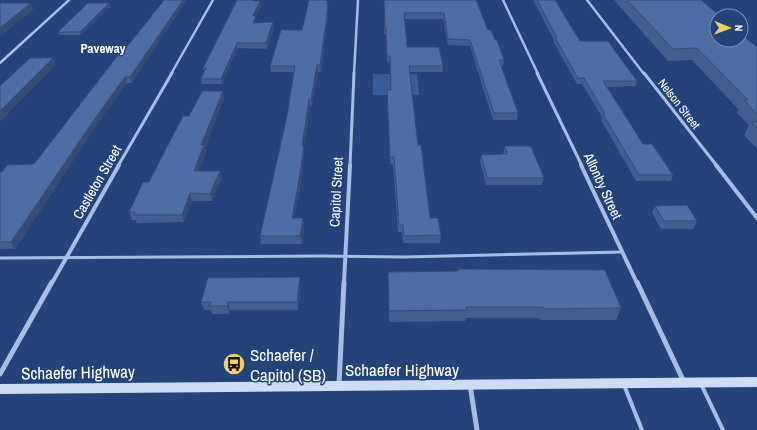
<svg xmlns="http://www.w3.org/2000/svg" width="757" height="430" font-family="'Archivo Narrow',sans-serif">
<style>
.green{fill:#365d97}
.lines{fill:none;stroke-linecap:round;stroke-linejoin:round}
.lane-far1{stroke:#a4bee4;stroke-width:3}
.lane{stroke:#a4bee4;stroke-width:4}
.street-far3{stroke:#a4bee4;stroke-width:2.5}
.street-far2{stroke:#a4bee4;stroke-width:3}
.street-far1{stroke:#a4bee4;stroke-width:4}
.street{stroke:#a4bee4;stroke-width:5}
.secondary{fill:#cddcf4;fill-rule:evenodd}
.wall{fill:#405f8c}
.shaded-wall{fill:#344d72}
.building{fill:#4b6ea3;stroke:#344d72}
.labels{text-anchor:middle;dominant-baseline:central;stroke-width:3;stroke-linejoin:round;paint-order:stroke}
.far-street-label{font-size:12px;fill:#fff;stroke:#224479}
.far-neighbourhood-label{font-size:13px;font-weight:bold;fill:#fff;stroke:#224479}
.street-label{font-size:14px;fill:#fff;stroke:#224479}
.near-poi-label{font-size:17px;fill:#fff;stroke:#224479;text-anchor:start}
.near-street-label{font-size:17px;fill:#fff;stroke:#224479}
</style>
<rect width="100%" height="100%" fill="#224479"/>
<path class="green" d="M373,74H417L419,95H373Z"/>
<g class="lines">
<path class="lane-far1" d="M0,258L321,256L404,257L622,252"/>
<path class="lane" d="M701,384L723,430
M624,385L642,430"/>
<path class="street-far3" d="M503,0L538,74
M587,0L644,74
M0,63L69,0
M171,74L213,0
M354,74L358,0"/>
<path class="street-far2" d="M537,73L582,166
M644,73L717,166
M118,166L172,73
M350,166L354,73"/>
<path class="street-far1" d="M581,165L637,283
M716,165L757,218
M52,283L119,165
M344,283L350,165"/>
<path class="street" d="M637,282L684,382
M0,374L52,282
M339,385L344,282
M470,385L477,430"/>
<path class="secondary" d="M757,377V387L0,394V384Z"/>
</g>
<path class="wall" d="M384,0H476L488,30L495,40L504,60L503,66H501L518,113L517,120H493L470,46L448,45L443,19H405L407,47L443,66V72H409L418,145L430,218L441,235L440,243H403L402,232H398L393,164H390L387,97V90H391L390,62H387L386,34H384Z
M533,0H555L580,41L637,81L635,86L607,87L643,144L673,175L671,181H636L601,120L602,117L582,84H577L554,43V40Z
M614,0H701L757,47V149L744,135L749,125L737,113L739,110L692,60L668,61Z
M255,1L261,6L256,17V23L273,22L274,27L267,49L237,48L222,84H202L201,79L204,72L203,68Z
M109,3L110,7L81,35H59L58,32Z
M328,13L321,72H318L312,106H310L304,146V153L301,182L294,218H303L304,226L302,244H261L260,236L287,116L294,72H271L270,66L302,30Z
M124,50L132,83H127L100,120L15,249H0V172L34,164Z
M223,91L224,98L205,148L206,152L199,171L222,178L212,201H192L184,222L137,223L136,220H132L129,212L149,182L189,116Z
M505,146L544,178L542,185H486L480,161L481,155L504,154L503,153Z
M655,206L697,221L693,229H661L652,213Z
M458,269L621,308L616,320H540L539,318H466L465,321L389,322L388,272L458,271Z
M301,285L298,310H230L229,314H212L211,310H204L201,302Z"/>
<path class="shaded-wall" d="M183,0H187L132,83L130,77Z
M260,1L261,6L256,17V21L254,28L253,16Z
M31,3L34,9L0,37V28Z
M109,3L110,7L81,35L80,32Z
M328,7V13L321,72L320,65Z
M273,22L274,27L267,49L266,43Z
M237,43V48L222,84L221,79Z
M53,58L56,65L0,122V111Z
M317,65L318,72L312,106L311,99Z
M125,77L127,83L100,120L15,249L11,242L98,114Z
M223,91L224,98L205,148L206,152L196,178L194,171L201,145Z
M309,99L310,106L304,146V153L301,182L293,226L292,218L302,146Z
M220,171L222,178L212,201L210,194Z
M190,193L192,201L184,222L182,215Z
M303,218L304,226L302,244L300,236Z
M300,277L301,285L298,310L297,302Z
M228,302L230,310L229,314L227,306Z"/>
<path class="building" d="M164,0H183L130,77H125L98,114L11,242H0V172H2L7,165L34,164L122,50H124L138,33Z
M237,0H253V1H260L253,16H256L253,23L273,22L266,43H237L221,79H201L206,68H203Z
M309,0H327L328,7L320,65H317L311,99H309L302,146L304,145L300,174L292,218H303L300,236H260L287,116L295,66H270L281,30H302Z
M384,0H476L488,30H491L495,40H497L504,60H499L518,113H494L470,40L448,39L444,13H404L407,47H439L443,66H409L418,145H421L430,218H438L441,235L404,236L403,225H399L394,157H390L387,90H391L390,56H387L386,28H385Z
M537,0H555L580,41H608L637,81H603L643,144H652L673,175H639L603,114H605L584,78H578L555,38H557Z
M627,0H701L720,16H717V40H741V34L757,47V114L744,100H748L697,48L673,49Z
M0,3H31L0,28Z
M88,3H109L80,32H58Z
M30,58H53L0,111V86Z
M202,91H223L201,145H204L194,171H220L210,194L190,193L182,215H134L135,212H129L143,182H149L183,116H189Z
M751,122H757V128Z
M505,146H531L544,178H487L481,155L507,154Z
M687,205L697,221H664L655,206Z
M458,269L605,270L621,308L544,309L543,307H466L467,310L389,311L388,272L458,271Z
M300,277L297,302H228L227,306H209L211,302H201L208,278Z"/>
<defs>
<g id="bus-disc" transform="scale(1.15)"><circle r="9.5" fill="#f0cf67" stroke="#224479"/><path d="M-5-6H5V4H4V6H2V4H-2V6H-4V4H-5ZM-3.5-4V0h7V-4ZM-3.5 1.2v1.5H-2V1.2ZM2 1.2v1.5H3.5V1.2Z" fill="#111"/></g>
</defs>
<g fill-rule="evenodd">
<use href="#bus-disc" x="234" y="364"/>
</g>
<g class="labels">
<g class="far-street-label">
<text transform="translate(679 104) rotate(52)">Nelson Street</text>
</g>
<g class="far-neighbourhood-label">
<text x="103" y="48">Paveway</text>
</g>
<g class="street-label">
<text transform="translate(97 182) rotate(-60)">Castleton Street</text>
<text transform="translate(603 186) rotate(65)">Allonby Street</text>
<text transform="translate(336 192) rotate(-87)">Capitol Street</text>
</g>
<g class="near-poi-label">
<text x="250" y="354">Schaefer /<tspan x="250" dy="20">Capitol (SB)</tspan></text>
</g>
<g class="near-street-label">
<text x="402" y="369">Schaefer Highway</text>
<text transform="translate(78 372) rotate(-1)">Schaefer Highway</text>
</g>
</g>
<g transform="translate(729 28) rotate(91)"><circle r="19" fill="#224479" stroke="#7a8faf"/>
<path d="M0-3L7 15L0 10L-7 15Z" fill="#f0cf67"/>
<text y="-6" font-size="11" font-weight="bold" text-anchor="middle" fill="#ffffff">N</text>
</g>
</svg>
